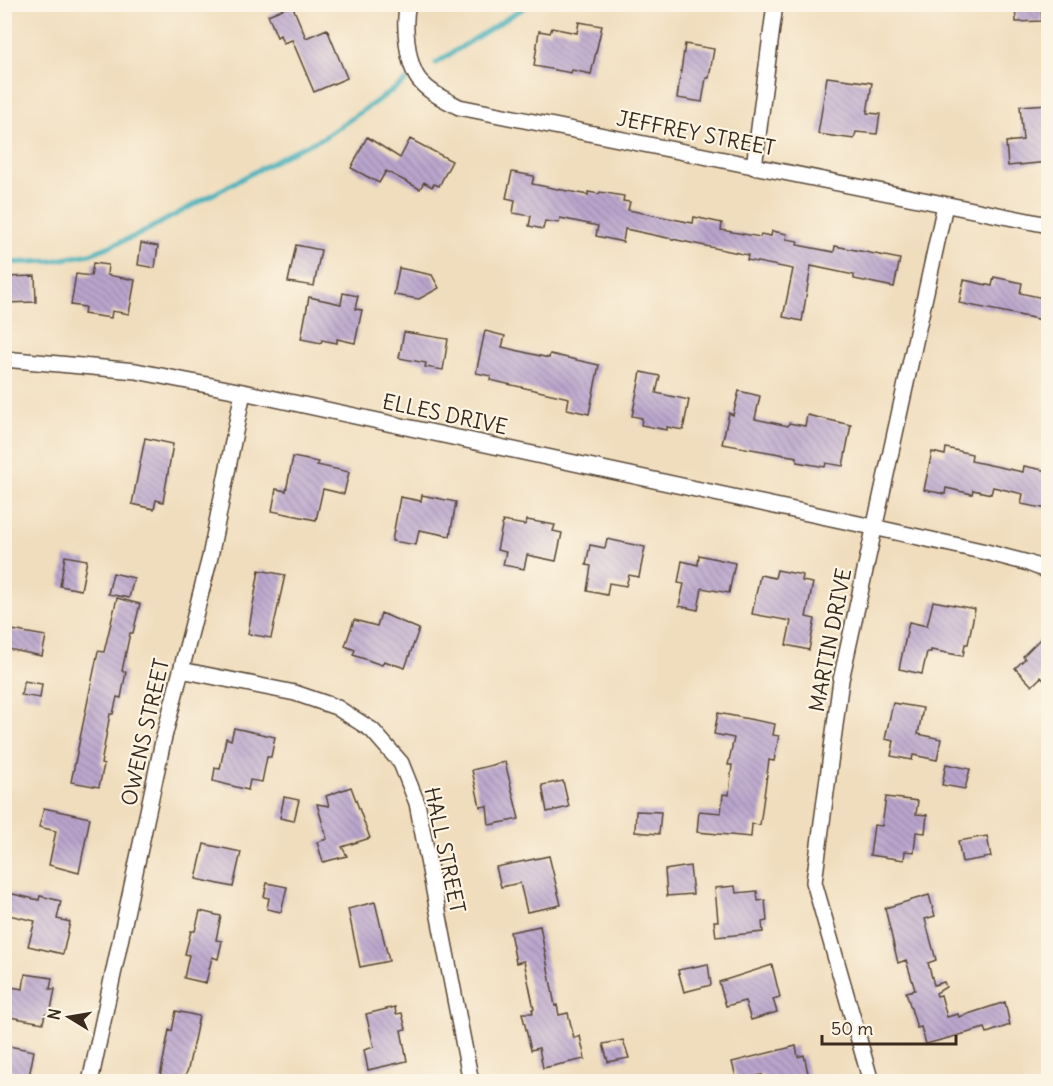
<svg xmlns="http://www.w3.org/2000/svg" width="1053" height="1086" font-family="Delius,sans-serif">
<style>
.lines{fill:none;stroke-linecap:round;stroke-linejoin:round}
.stream{stroke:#3eaeb9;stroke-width:5}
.building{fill:url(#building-back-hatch)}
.minor-casing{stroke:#564536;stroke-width:18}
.minor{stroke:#fff;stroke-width:15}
.labels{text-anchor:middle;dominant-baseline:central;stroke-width:4.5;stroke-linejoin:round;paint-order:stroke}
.street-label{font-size:21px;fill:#3b2a1e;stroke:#fcf5e5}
</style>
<defs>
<pattern id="building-back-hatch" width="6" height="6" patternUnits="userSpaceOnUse" patternTransform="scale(1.5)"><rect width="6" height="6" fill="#baa5cd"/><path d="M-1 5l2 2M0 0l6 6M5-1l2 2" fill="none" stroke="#9887a6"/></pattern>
</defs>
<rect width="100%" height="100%" fill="#fcf5e5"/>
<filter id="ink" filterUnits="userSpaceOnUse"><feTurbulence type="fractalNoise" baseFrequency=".0167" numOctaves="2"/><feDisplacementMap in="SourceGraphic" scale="12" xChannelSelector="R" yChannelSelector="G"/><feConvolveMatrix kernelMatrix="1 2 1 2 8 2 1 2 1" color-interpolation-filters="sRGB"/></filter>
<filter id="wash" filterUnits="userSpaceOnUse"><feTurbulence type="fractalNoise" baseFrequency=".008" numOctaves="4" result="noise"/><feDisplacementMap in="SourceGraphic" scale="24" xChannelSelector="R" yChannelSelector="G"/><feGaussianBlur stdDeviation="1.35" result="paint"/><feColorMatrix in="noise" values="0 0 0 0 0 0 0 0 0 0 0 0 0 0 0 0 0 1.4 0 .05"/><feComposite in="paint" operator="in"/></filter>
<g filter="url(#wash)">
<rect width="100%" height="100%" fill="#f0ddbd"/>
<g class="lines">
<path class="stream" d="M436,63L530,4
M4,263L52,261L90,254L138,235L291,152L323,138L406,81"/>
</g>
<g id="blocks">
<path class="building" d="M1015,4H1041L1042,21L1016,22Z
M292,5L306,38L327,29L347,78L314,92L292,40L283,43L280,35L277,37L268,15Z
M579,22L602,26L591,74L572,70L571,73L534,66L539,31L550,33L552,28L577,33Z
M685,44L714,49L709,78H706L702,102L677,98Z
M827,77L872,83L867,113L880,114L877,134L856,132L854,139L818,134Z
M1048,104V162L1008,166L1006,142L1023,140L1020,106Z
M367,137L400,158L410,139L452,161L439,186L434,184L432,187L424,182L420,189L386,171L379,183L351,168Z
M512,172L534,176L532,184L588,195V192L599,194L600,192L624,196L623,201L630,202L628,210L693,223L694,217L722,223L721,230L760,237L761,234L771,236L772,231L787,234L786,239L798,241L797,245L834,252L835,246L900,259L894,287L854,279V275L811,266L802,321L783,317L793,269L747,260L748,255L625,229L623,242L596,236L598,226L560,218L559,223L545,221L543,229L529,226L531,216L513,213L515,200L506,198Z
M141,243L158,246L155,268L138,265Z
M296,245L321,250L314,286L288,282Z
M93,263L108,265L107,275L135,280L129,314L112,311L111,318L84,314L85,307L71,305L76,274L91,276Z
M399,268L432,275L439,288L419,299L394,295Z
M35,276L36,302L4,303V277Z
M994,277L1022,283L1020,293L1048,299V321L959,303L964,280L992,286Z
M343,293L358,296L355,309L362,310L355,343L337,339V343L322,340L321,343L301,339L309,297L341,304Z
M485,331L505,336L502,347L549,358L550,354L599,365L589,414L567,409L569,398L490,380L491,376L476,373Z
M404,332L448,339L443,370L425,367L426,363L399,358Z
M641,372L660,376L656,393L689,400L683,430L667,427V430L641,425L642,418L632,416Z
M739,391L760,396L755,419L788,426L789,423L805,426L807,415L851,425L843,466L826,463L825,467L797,462V457L722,444L729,413L733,415Z
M145,438L173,444L163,502L156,500L154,509L132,504Z
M946,448L972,454L971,461L1023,472L1024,466L1048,471V509L1021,504L1023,494L993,487L991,494L973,490L972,494L946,488L945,494L924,490L932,452L945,455Z
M293,457L318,462L317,465L349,472L344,494L323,489L316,520L272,511L276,489L286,491Z
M422,495L456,502L450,536L419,530L416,545L392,541L400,497L421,501Z
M527,520L555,525L553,531L562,533L556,561L527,555L524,569L503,565L506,552L497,550L503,521L525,525Z
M607,539L645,547L639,577L629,575L626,586L609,583L607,595L587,591L591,566L586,565L590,545L605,548Z
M699,555L735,563L729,593L702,588L698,610L679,606L684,584L678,583L682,561L698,565Z
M65,556L87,560L81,590L60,586Z
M259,570L285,575L271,638L248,634Z
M777,570L803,575L802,581L813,583L806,617L815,619L809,650L786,645L791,621L752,614L760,575L775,578Z
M113,573L134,578L129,598L108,594Z
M117,598L140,604L133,633H130L122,671L126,672L121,698L117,697L113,714H110L101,764L104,765L99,787L71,782L98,651L104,652Z
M933,601L975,609L968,644H965L963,656L931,650V652H927L922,674L899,669L909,622L927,626Z
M381,613L419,629L405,668L384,661L382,665L353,655L355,650L345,646L354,620L377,626Z
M12,630L46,636L42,656L8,649Z
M1048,631V685L1041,677L1032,686L1015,668L1025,659L1023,656Z
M24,681L42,684L40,698L21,695Z
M893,703L923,708L918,734L941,739L937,760L913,755L912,760L891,756L894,741L885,739Z
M718,713L775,724L773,735L779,736L774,761L769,760L760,825L752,824L751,837L697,832L699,811L721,813L723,794L729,795L732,765H728L734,738L714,734Z
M234,728L275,737L271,757H267L262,782L250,780L248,790L213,781L215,768L220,769L226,738L231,740Z
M505,762L519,819L489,825L487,806L480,807L472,770Z
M946,764L970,769L965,789L942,785Z
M563,781L569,807L547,812L542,785Z
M351,787L370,838L342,847L347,856L323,862L317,842L327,839L317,804L329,806L326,796Z
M284,797L299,800L294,821L280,818Z
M886,797L918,801L916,814L927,815L925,833L916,832L914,852L905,851L904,860L870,855L874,825L882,826Z
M44,808L90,818L79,873L49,865L56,831L39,827Z
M636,811L661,812L659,834L635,832Z
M987,836L991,857L962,862L958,841Z
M204,844L241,852L233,887L196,879Z
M549,856L561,905L527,912L520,883L501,887L496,867Z
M690,866L693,894L667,896L665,870Z
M267,883L287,887L281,912L267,909L269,898L264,897Z
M735,886L736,893L757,891L758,901L765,900L767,921L762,922L763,932L716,937L714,921H718L715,888Z
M4,892L39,900L40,896L61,901L57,919L70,922L63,954L28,946L35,921L4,914Z
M929,895L935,916L925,919L936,960L928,963L934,985L944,982L946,987L936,993L937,996L941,995L947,1017L958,1014L959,1017L1005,1002L1010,1025L987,1033L985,1028L926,1044L921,1027L917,1028L906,992L915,990L906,960L898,963L885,908Z
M375,902L389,961L360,967L348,909Z
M200,911L221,916L216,940L222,941L218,959L212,957L206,983L184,978L189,955L185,954L191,931H195Z
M540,926L555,1006L557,1005L559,1015L568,1013L574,1038L580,1036L585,1059L543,1068L539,1048L531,1050L522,1013H533L532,1009H534L524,961L516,963L510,932Z
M708,964L711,985L684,992L678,970Z
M772,965L780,997L773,999L777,1012L751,1020L745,1001L726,1006L719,982Z
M25,974L52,978L50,989H55L50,1015L45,1014L43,1023L4,1016V986L23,989Z
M395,1007L396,1014L402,1013L406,1029L401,1030L407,1061L368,1070L364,1050L374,1047L366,1014Z
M176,1011L199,1016L188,1069L183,1082H159L169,1030L172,1031Z
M623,1040L629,1058L608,1062L603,1044Z
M4,1045L34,1051L28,1082H4Z
M796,1046L798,1057L804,1055L810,1082H764L762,1075L737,1081L732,1062Z"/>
</g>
</g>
<g filter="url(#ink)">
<use href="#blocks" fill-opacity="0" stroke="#564536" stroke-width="1.5"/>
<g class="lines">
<g class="minor-casing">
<path id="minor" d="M408,4C403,23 407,66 420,81C430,93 446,100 459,107L1048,225
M754,167L775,4
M4,359L136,371L243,392L873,527L986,552L1028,563L1048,571
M181,670L295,693L336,707L372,730L401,763L417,803L471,1082
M90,1082L163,741L210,557L243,392
M871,1082L814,882L841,680L945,205"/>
</g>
<use href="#minor" class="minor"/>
</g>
</g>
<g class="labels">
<g class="street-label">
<text transform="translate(696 133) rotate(11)">JEFFREY STREET</text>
<text transform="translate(445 414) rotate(12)">ELLES DRIVE</text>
<text transform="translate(830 640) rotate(-79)">MARTIN DRIVE</text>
<text transform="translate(145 732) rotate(-77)">OWENS STREET</text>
<text transform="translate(445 850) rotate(78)">HALL STREET</text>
</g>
</g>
<rect width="1053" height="1086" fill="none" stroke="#fcf5e5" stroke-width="24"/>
<g transform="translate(69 1017) rotate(281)" stroke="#fcf5e5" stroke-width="4.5" paint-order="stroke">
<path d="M0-4.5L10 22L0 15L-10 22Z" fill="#3b2a1e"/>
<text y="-9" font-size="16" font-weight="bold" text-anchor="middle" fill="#3b2a1e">N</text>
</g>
<path d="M822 1035v9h134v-9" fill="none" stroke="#3b2a1e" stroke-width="3"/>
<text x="831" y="1035" font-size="18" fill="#3b2a1e" stroke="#fcf5e5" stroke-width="4.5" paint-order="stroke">50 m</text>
</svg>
